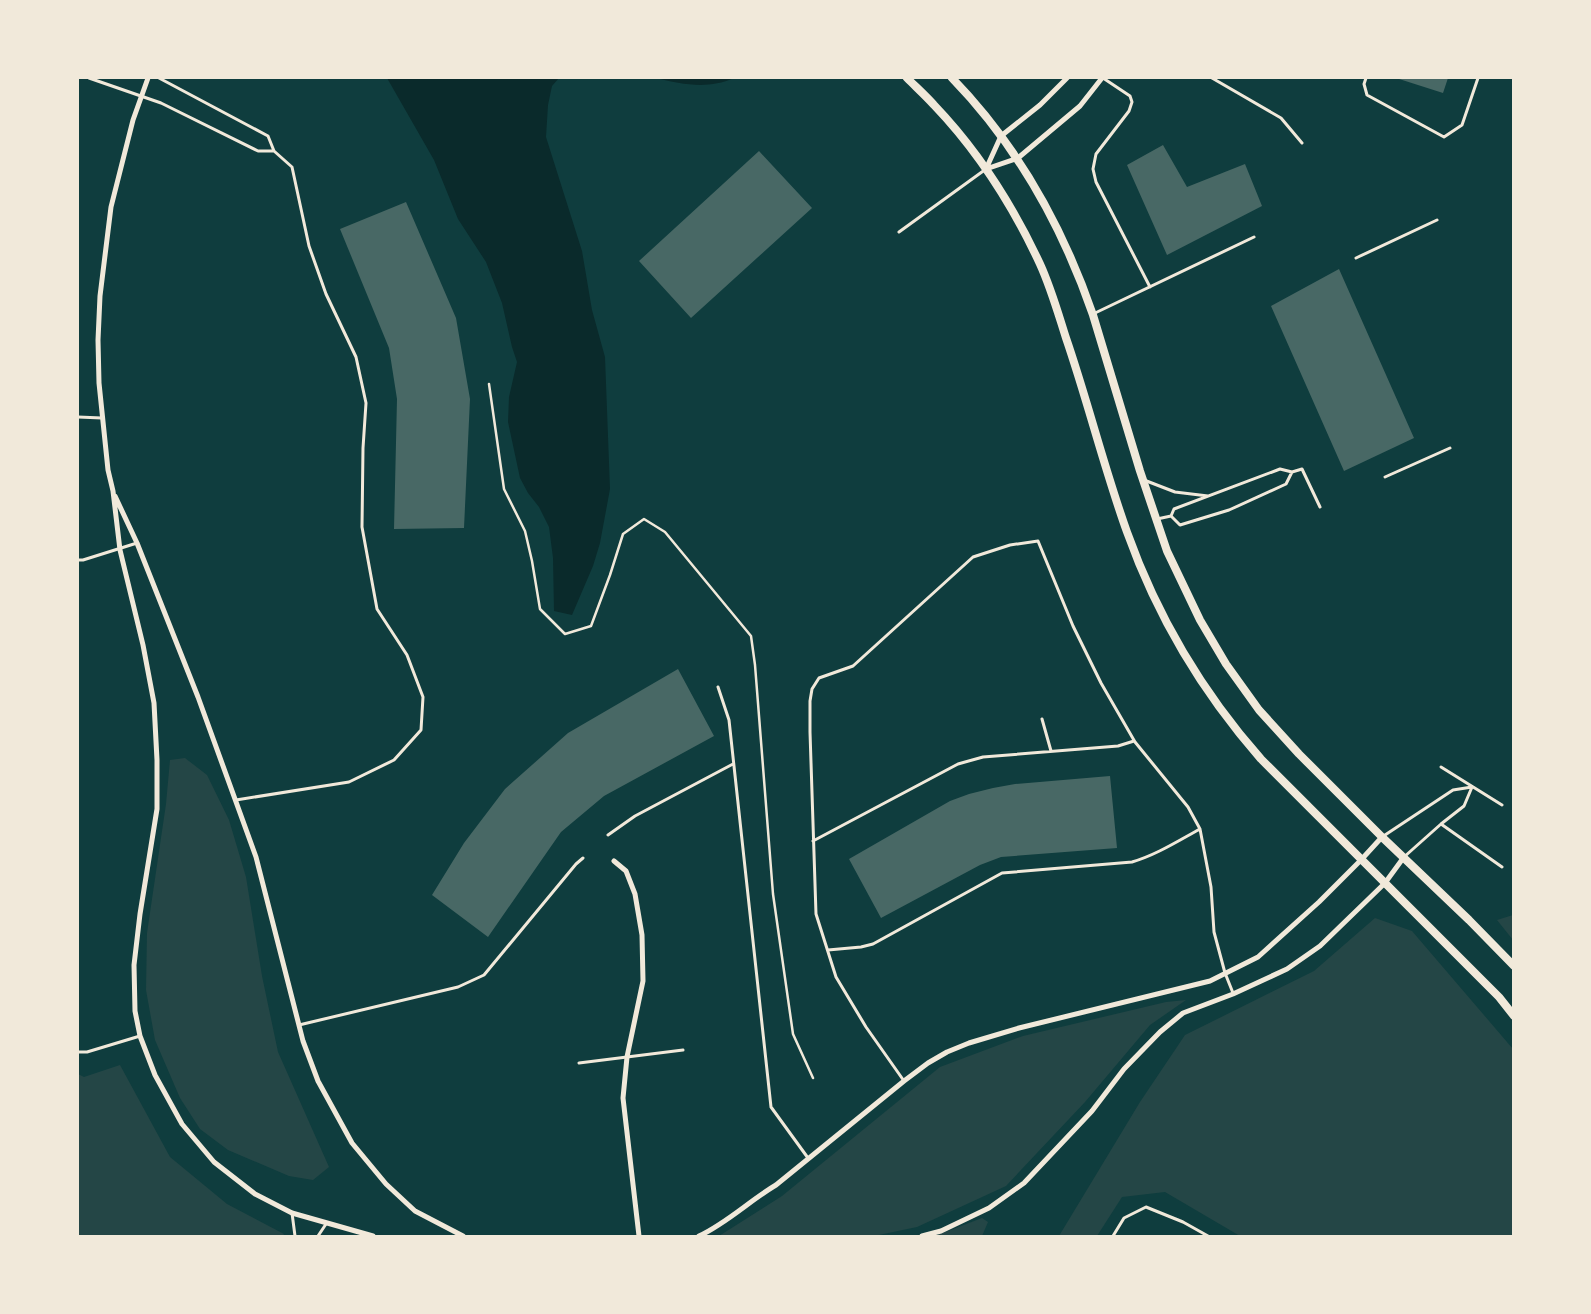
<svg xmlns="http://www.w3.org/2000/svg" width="1591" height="1314" font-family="Helvetica,sans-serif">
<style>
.green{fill:#244646}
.water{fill:#0a2a2b}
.building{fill:#486865}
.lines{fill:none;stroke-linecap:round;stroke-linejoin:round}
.path{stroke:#f1e9da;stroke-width:2.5}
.service{stroke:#f1e9da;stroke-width:3}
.minor{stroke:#f1e9da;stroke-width:5}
.tertiary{stroke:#f1e9da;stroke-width:8}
</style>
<rect width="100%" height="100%" fill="#0f3d3e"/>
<path class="green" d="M185,758L207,775L229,820L246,877L262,976L278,1052L329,1167L313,1180L289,1176L228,1150L200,1129L180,1098L155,1040L146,990L147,933L166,804L170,760Z
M1513,915H1514L1513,940L1497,920Z
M1375,918L1412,931L1513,1049V1236H1240L1165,1192L1122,1197L1097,1236H1059L1140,1102L1185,1035L1314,971Z
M1186,1000L1150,1025L1085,1102L1006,1186L917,1227L874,1236H719L782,1196L940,1067L1023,1036L1166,1002Z
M120,1065L170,1157L227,1204L284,1234L283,1236H78V1074L84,1077Z
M982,1218L988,1222L982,1236H935Z"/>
<path class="water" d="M387,78H559L552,86L548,105L546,137L582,251L592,310L605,357L610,489L600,543L593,566L572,615L554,611L553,558L549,527L539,507L528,493L520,478L508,422L509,397L517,362L512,347L502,303L486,262L458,219L434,160Z
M655,78H734C707,90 682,84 655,78Z"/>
<path class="building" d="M1396,78H1448L1443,93Z
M1163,145L1187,187L1245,164L1262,206L1167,255L1127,165Z
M759,151L812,208L691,318L639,261Z
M406,202L456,318L470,399L464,528L394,529L397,399L389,348L340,229Z
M1339,269L1414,438L1344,471L1271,306Z
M678,669L714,736L604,796L561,832L488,937L432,895L464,843L505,789L568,733Z
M1110,776L1117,848L1001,857L980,865L881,918L849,859L950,801L969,794L993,788L1015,784Z"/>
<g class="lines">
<path class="path" d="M489,384L504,489L525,531L532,561L540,609L565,634L591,626L610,575L623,534L644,519L665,532L751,636L755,665L773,894L793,1034L813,1078"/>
<path class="service" d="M89,78L161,103L258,151H274
M159,78L268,136L274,151L292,167L309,246L326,294L356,357L366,403L363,448L362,527L377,609L407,655L423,697L421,730L394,760L349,782L236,800
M1103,78L1130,96L1132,102L1129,111L1096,154L1093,169L1096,182L1150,287
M1212,78L1281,118L1302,143
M1366,78L1364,84L1367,95L1444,137L1462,125L1478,78
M899,232L986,169
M1356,258L1437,220
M1093,314L1254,237
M78,417L102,418
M1385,477L1450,448
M1144,480L1175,492L1208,496
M1171,516L1174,509L1280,469L1292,472L1302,469L1320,507
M1171,516L1180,525L1229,510L1286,484L1292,472
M1157,519L1171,516
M78,560H83L137,543
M718,687L729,720L771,1107L808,1158
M1042,719L1051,751
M1441,767L1502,805
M1441,824L1502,867
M608,835L635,816L733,764
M1382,837L1453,790L1472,787
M813,841L958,764L983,757L1118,746L1134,741
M1404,857L1441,824L1464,806L1472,787
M828,950L861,947L873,944L1002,873L1132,862C1156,855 1178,841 1200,829
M299,1025L458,987L484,975L576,864L583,858
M78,1052H87L140,1036
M579,1063L683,1050
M904,1081L866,1027L836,977L816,914L810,732V701L812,689L819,678L853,666L973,557L1010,545L1038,541L1073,626L1101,683L1135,742L1188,807L1200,829L1211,887L1214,932L1225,973L1233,993
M292,1213L295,1236
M318,1236L326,1224
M1113,1236L1124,1218L1146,1207L1183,1222L1208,1236"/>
<path class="minor" d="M148,78L133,120L111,207L100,296L98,340L99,383L108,470L113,491L120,550L143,645L154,703L157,760V809L140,914L134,965L135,1011L140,1036L155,1075L182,1124L214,1162L255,1194L292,1213L373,1236
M986,169L1018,158L1080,106L1102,78
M986,169L1001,136L1040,105L1067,78
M115,496L137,543L198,697L256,857L303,1041L318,1081L352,1143L386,1184L415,1211L463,1236
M614,861L626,871L635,894L642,935L643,981L627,1057L623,1098L639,1236
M699,1236C727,1223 749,1201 776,1185L904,1081L928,1063L947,1052L969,1043L1019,1028L1210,981L1258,957L1319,902L1361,860L1382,837
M922,1236L941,1231L989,1208L1024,1183L1092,1111L1124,1069L1160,1032L1183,1013L1233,994L1287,969L1320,946L1385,883L1404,857"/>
<path class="tertiary" d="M907,78C916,87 926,96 934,105C979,152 1013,206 1040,264C1051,288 1058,313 1066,338C1088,402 1104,468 1127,532C1157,616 1202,692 1261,759L1499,997L1514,1016
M952,78C1018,146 1062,225 1093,315L1140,471L1167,551L1200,620L1226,664L1259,710L1299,754L1382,837L1469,920L1514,966"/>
</g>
<rect width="1591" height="1314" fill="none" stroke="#f1e9da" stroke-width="158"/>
</svg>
